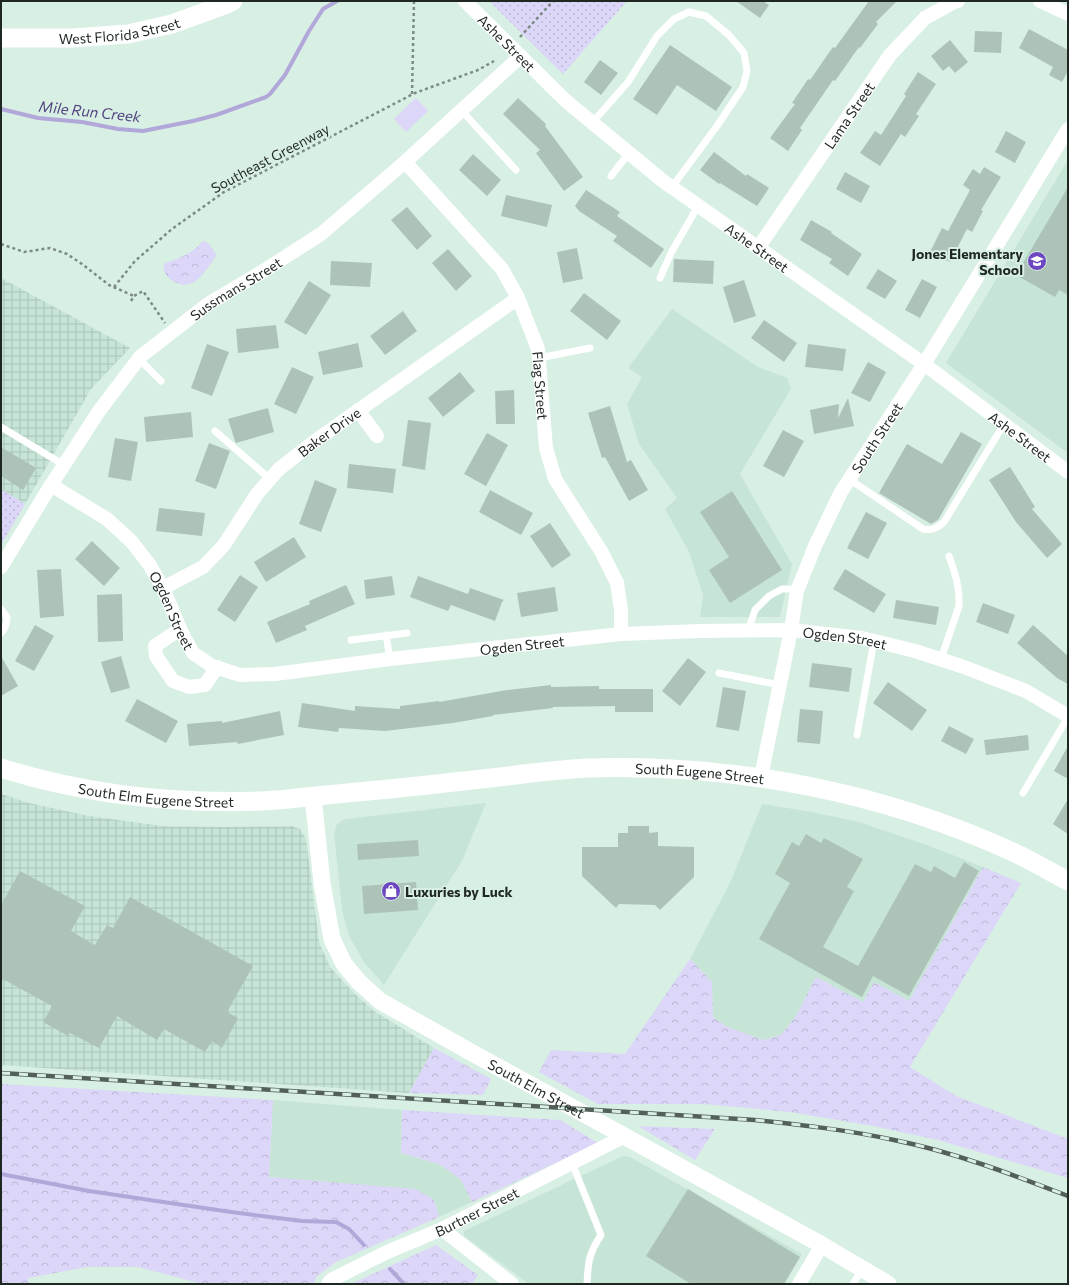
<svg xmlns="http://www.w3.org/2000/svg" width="1069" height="1285" font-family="Commissioner,sans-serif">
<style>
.built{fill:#c7e5d6}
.industrial{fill:url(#industrial-grid)}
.grass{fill:url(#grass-dots)}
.forest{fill:url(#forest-crowns)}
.pitch{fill:#dcd6f8}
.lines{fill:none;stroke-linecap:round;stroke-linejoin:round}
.stream{stroke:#b1a7d9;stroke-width:4}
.building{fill:#adc3b8}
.path{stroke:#7c8b84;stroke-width:2.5;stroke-dasharray:3 3;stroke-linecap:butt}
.service{stroke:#fff;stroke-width:7}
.minor{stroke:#fff;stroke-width:14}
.tertiary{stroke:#fff;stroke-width:17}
.secondary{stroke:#fff;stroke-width:19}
.rail-casing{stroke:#535f59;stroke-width:4.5}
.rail{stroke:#d8efe4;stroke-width:3;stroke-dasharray:9;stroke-linecap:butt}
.labels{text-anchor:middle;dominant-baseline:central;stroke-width:4;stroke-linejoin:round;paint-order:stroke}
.street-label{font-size:14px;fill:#1f2723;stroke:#d8efe4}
.poi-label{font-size:14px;font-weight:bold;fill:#1f2723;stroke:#d8efe4;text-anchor:end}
.water-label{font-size:15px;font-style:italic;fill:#534482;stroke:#d8efe4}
</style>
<defs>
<pattern id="industrial-grid" width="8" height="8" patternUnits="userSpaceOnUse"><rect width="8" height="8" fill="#c7e5d6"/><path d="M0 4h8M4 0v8" fill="none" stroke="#aac4b7"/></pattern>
<pattern id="grass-dots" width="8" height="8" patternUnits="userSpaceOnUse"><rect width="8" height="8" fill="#dcd6f8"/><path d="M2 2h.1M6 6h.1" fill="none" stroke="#bcb8d4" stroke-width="1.8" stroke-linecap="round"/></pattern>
<pattern id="forest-crowns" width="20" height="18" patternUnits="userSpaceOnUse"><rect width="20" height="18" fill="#dcd6f8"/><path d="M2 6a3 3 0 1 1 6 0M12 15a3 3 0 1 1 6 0" fill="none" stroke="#bcb8d4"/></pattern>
</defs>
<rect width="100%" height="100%" fill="#d8efe4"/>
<path class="built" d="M1068,160V453L946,363Z
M672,309L758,367L787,378L791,389L740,474L792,564L780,617H700L703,595L689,552L665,509L677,498L639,444L627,404L642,377L628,368Z
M486,803L462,861L384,985L364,962L349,936L342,910L334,833L337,824L345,819Z
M762,804L812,812L859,822L927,845L983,867L909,1002L874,982L863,1002L816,977L796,1016L782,1035L763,1040L727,1027L713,1017L712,982L690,959L730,883Z
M273,1100L402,1110L401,1153L441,1165L461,1180L472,1202L439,1217L434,1200L269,1177Z
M623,1156L630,1157L802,1254L784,1284H529L464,1236V1231Z"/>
<path class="industrial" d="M1,278L130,348L91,389L25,504L1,489Z
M1,794L29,803L89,816L162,826L224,827L292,826L300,829L306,839L319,942L330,967L354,993L374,1011L434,1048L409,1093L1,1065Z"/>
<path class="grass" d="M489,1H627L563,74Z
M1,489L25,504L1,545Z"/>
<path class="forest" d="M203,241L207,242L217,255C205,271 192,297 169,278C165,274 163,271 164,264C177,259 194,253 203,241Z
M983,867L1021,883L910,1067L956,1096L1068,1139V1178L938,1140L873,1126L790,1112L703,1104H598L539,1072L551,1050L625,1054L690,959L712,982L713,1017L727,1027L763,1040L781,1035L796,1016L816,977L863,1002L874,982L909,1001Z
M434,1048L491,1079L483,1095L409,1093Z
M1,1084L273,1100L269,1177L416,1189L434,1200L439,1217L336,1262L317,1276L313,1284H203L138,1267H87L28,1278V1284H1Z
M402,1110L560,1120L598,1143L472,1202L461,1180L441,1165L401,1153Z
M638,1126L715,1129L695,1160Z
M436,1245L478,1275L472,1284H351Z"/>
<path class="pitch" d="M416,98L428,111L406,132L394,119Z"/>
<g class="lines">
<path class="stream" d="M1,109L38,118L82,122L118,129L143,131L193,121L216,115L266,97L270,94L285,75L309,31L323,9L337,1
M1,1174L89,1191L231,1212L302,1221L336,1222L349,1229L364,1245
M390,1269L404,1284"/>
</g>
<path class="building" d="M736,1H763L769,5L760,18Z
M869,1H897L876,22L878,24L860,48L859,47L835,81L833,80L800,128L802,130L788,151L770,138L795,104L792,103L808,79L810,80L833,47L835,48Z
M1029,29L1068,50V71L1062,82L1049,75L1053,67L1019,48Z
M975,31L1002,32L1001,53L974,52Z
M950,40L968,62L955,73L949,66L943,71L931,56Z
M670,45L732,87L716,111L677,85L657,115L633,99Z
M600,60L618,73L601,95L584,82Z
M918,72L936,84L916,114L919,116L905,137L901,134L880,166L860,153L875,131L881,135L906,96L904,94Z
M518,98L546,124L545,126L583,177L564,191L536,153L540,150L503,114Z
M1006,131L1026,142L1015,163L995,152Z
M714,152L746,176L747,174L769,188L757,206L720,183L719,184L700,170Z
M473,154L501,180L487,196L459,170Z
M984,167L1001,177L981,210L983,211L972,232L967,229L950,262L930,252L942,228L948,231L970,190L963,185L973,169L980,174Z
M845,172L870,186L861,203L836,189Z
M1068,187V295L1059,290L1055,297L1016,275Z
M586,190L620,212L617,216L664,249L651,268L613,241L617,236L579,211L575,206Z
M506,195L552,205L547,227L501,216Z
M407,207L432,236L417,250L391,220Z
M811,220L832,232L831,233L862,254L848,276L829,263L832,259L800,240Z
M577,248L583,279L563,283L557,252Z
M448,249L472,276L456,291L432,263Z
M674,259L714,261L713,284L673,282Z
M331,261L372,263L370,287L330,285Z
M878,269L897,281L885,299L866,288Z
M922,279L937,287L920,318L905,310Z
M744,280L756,316L734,323L723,287Z
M309,281L331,295L306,335L284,322Z
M584,293L621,321L607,340L570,311Z
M403,311L417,331L385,355L370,336Z
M764,320L797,343L784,362L751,338Z
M276,325L279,348L238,353L236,329Z
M358,343L363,367L323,375L318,352Z
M207,344L229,352L212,396L191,388Z
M808,344L846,349L843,371L805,367Z
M868,362L886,372L870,402L851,393Z
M292,367L314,377L296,414L274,404Z
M460,372L475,391L443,417L428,398Z
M514,390L515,424H496L495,391Z
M848,398L854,426L814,434L810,410L839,404L838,418Z
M610,406L627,462L631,460L648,490L629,501L605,457L602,458L588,413Z
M268,408L274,432L236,443L235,441L228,419Z
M191,412L193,437L146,442L144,417Z
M408,420L431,423L425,470L402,466Z
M783,430L804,441L784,477L763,466Z
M961,432L982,444L938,520L931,524L879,493L907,444L942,464Z
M487,433L508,445L486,486L464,474Z
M115,438L138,442L131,481L108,477Z
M209,443L230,451L216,489L195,481Z
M1,447L36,468L23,490L1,476Z
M349,464L396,469L393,493L347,488Z
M1010,467L1035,507L1032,509L1062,544L1047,558L1016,522L989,480Z
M315,480L337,489L321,532L299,524Z
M490,490L533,513L521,535L479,512Z
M732,491L782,570L730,603L709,570L729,557L700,512Z
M159,508L205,513L202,536L156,531Z
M866,512L887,523L868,559L847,548Z
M550,523L571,555L552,568L530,536Z
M294,537L306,557L266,582L254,562Z
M92,541L120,568L104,586L75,559Z
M61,569L64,616L40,618L37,570Z
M845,569L886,594L874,613L833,589Z
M240,575L258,587L235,622L217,610Z
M392,576L395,595L366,599L364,580Z
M418,576L468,594L470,588L504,600L502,602L495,621L451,605L448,611L410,597Z
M346,585L355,604L305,626L307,630L276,643L267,622L310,604L309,601Z
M555,587L558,611L521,617L517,593Z
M122,594L123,641L98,642L97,595Z
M896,600L939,607L936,625L893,618Z
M983,603L1015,615L1008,634L976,622Z
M35,625L54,636L34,671L15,661Z
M1033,625L1068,656V684L1057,678L1017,643Z
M1,656L18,686L1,696Z
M121,656L130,688L111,693L101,662Z
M688,658L706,672L680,706L662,691Z
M812,663L852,668L849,692L809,687Z
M888,682L927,710L912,731L873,703Z
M551,685V687L599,686V689H653V712H615V706L553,707V708L493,715V716L453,723L385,731L339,728L338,732L298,727L302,703L355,711V706L400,709V706L439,701V702L507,690Z
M723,687L746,691L739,731L716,727Z
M137,699L178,721L166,743L125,721Z
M800,709L823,711L820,744L797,742Z
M280,711L284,735L238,744L237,742L189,746L187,724L222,721V723Z
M949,726L974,739L966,754L941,741Z
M1028,735L1029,750L986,755L984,740Z
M1068,746V779L1054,771Z
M1068,799V834L1053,824Z
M628,826H649V833L658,832V846L694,847V877L660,910L655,905L619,904L616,908L582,876V847H618V833H628Z
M806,834L821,843L824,838L863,859L847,887L854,891L823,947L858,966L915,864L931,872L934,866L955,878L964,862L979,871L909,996L873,976L862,997L759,939L790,883L775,874L792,842L799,846Z
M418,840L419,856L358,860L357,844Z
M20,871L85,906L71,931L95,945L107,925L113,928L130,897L253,966L227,1012L238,1018L222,1048L212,1041L205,1052L164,1029L157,1040L117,1016L99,1048L70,1033L68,1036L43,1022L52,1006L1,978V905Z
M416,882L418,910L364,914L362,886Z
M688,1189L800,1257L784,1284H691L646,1256Z"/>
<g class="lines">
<path class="path" d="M520,37L553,1
M412,94L414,1
M1,244L24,252L50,248L67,254L82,264L109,285L134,296
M114,287L135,261L172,229L224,192L415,93L478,70L494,61
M131,301L134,296L143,291L165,323"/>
<path class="service" d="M462,111L516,170
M592,123L628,82L657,36L674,19L689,12L706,16L729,35L744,53L747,71L743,87L717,126L672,187
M611,176L629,153
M660,278L671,253L698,206
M539,358L590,348
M139,359L161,381
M1,427L64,465
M215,431L270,479
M849,479L923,529C932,531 937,528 944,522L1004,424
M1,609L7,617C7,623 6,628 1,633
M748,631L755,610L769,596L782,589H798
M386,635L390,659
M351,640L407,633
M941,659L959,606C960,588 955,573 949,556
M719,673L780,685
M857,735L874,641
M1023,793L1068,717
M572,1163L601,1235C589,1253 588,1262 587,1284
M853,1284L862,1269"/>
<g class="minor">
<path id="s1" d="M465,1L566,101L663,181L924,364L1068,472"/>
<path d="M1040,1L1068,14"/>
<path id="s2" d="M405,162L502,269L518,298L538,349L546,448L555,479L601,551L617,583L621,610V634"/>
<path id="s3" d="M758,248L890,55L925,18L954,2L958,1"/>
<path d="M358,410L377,436"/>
<path id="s4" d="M51,485L107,519L131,541L149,564L163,588L181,631L193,653L212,666L240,675L275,674L390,659L621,634L700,631L791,630L862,638L915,651L964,667L1026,691L1068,716"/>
<path id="s5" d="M1,567L51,485L99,411L140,357L208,304L265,270L321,234L405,162L521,56"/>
<path id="s6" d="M163,588L203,567L224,545L257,494L279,469L315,441L518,298"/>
<path d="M180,629L155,646L156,656L173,681L189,687L205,685L217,667"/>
<path id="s7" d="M761,777L791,630L797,591L815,546L841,492L924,364L1068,129"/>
<path d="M442,1229L512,1284"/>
<path id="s8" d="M328,1284L331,1280L385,1253L442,1229L625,1136"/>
<path d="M799,1284L822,1245"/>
</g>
<path class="tertiary" id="s9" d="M313,796L322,883L332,939L344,964L359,982L380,1001L476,1055L586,1115L822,1245L888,1284"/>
<g class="secondary">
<path id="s10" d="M1,38H72L128,34L172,24L227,4L233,1"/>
<path id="s11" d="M1,768C84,794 174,804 261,801C286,800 312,796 337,794C379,790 421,786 463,781C504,777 546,770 588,768C735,764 881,791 1015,853C1033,861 1050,872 1068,881"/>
</g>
<g class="rail-casing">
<path id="rail" d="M1,1073L755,1120C802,1125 848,1130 894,1140C954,1152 1011,1174 1068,1196"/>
</g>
<use href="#rail" class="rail"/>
</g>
<defs>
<g id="school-disc" transform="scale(1)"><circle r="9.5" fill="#6c47bf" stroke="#d8efe4"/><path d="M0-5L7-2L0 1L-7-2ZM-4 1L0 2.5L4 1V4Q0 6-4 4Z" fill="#fff"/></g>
<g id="shop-disc" transform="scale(1)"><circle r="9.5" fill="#6c47bf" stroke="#d8efe4"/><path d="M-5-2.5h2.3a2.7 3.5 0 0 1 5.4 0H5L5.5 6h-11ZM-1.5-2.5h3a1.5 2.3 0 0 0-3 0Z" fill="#fff"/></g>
</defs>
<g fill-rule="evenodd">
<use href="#school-disc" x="1037" y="261"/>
<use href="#shop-disc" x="391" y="891"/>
</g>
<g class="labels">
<g class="street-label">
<text stroke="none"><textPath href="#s10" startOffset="119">West Florida Street</textPath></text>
<text stroke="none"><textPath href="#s1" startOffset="59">Ashe Street</textPath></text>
<text stroke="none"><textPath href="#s3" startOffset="161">Lama Street</textPath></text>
<text transform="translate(270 158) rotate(-28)">Southeast Greenway</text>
<text stroke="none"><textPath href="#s1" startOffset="383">Ashe Street</textPath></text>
<text stroke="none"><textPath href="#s5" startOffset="370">Sussmans Street</textPath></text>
<text stroke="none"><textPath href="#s2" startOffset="269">Flag Street</textPath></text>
<text stroke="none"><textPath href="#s6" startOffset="232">Baker Drive</textPath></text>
<text stroke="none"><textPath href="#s1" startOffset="707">Ashe Street</textPath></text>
<text stroke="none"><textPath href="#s7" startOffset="363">South Street</textPath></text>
<text stroke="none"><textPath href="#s4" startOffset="179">Ogden Street</textPath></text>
<text stroke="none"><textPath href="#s4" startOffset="887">Ogden Street</textPath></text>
<text stroke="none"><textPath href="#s4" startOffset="563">Ogden Street</textPath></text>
<text stroke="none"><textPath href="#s11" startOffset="704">South Eugene Street</textPath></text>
<text stroke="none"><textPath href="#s11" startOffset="158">South Elm Eugene Street</textPath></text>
<text stroke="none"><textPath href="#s9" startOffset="403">South Elm Street</textPath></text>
<text stroke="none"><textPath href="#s8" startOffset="166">Burtner Street</textPath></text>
</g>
<g class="poi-label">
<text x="1023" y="253">Jones Elementary<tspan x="1023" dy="16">School</tspan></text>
<text x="405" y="891" text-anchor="start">Luxuries by Luck</text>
</g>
<g class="water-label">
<text transform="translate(90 111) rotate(6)">Mile Run Creek</text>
</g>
</g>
<rect width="1069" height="1285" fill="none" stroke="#1f2723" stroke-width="4"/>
</svg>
